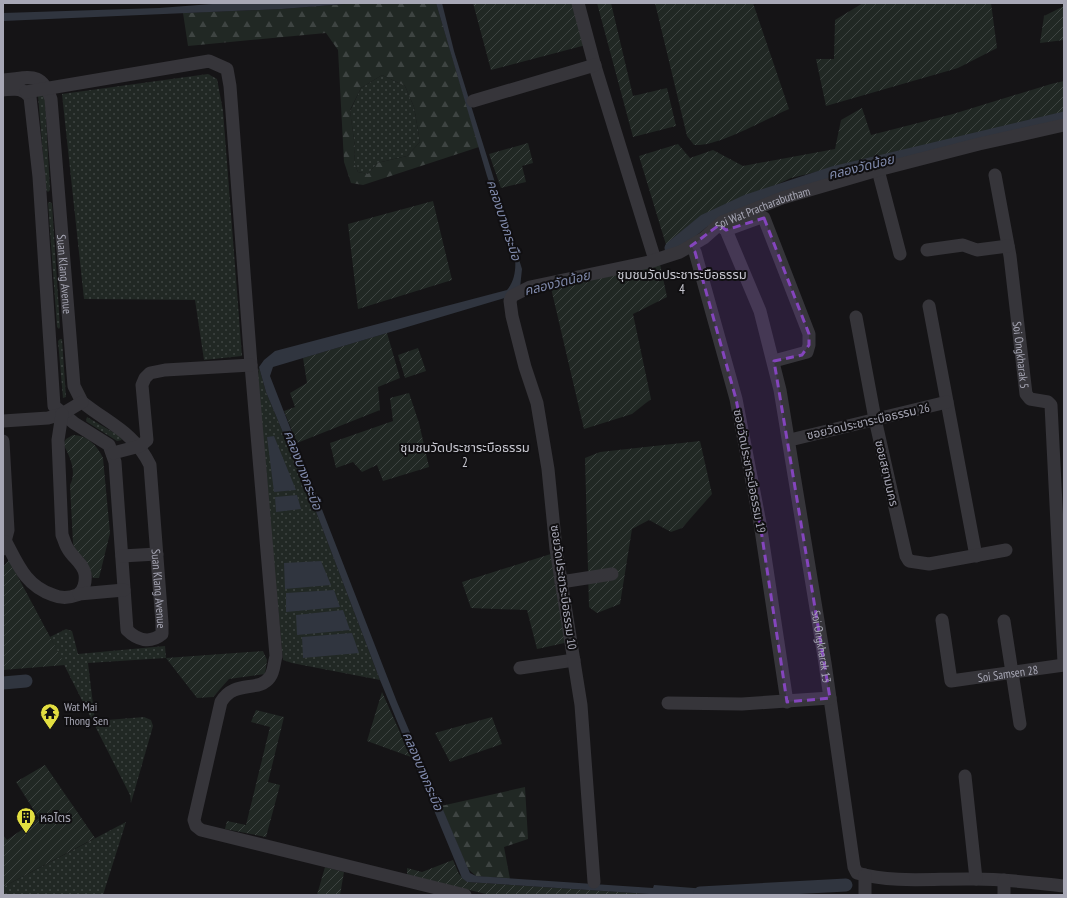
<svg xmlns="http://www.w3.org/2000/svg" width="1067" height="898" font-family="'PT Sans Narrow','Noto Sans Thai',sans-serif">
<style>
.grass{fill:url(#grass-dots)}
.forest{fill:url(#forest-firs);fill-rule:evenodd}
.garden{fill:url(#garden-furrows)}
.water{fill:#30353f}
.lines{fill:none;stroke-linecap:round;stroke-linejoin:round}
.canal{stroke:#30353f;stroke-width:13}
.street{stroke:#36353a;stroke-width:13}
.marked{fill:#8445bd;fill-opacity:0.2;stroke:#8445bd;stroke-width:3;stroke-dasharray:8 5;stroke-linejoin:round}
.labels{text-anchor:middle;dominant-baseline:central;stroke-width:4;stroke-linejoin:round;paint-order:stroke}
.street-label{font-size:12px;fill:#a7a7b5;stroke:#100f11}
.poi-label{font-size:12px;fill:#a7a7b5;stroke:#100f11;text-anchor:start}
.water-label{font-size:13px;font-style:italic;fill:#818bad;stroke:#100f11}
.neighbourhood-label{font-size:13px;fill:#c8c8d1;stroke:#100f11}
</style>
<defs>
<pattern id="grass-dots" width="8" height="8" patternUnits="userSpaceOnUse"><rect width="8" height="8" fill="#212824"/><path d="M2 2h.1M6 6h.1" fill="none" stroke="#3e4442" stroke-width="1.8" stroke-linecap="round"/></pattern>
<pattern id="forest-firs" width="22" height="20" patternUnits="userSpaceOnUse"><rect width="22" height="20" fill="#212824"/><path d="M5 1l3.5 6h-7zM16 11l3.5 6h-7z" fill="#3e4442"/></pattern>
<pattern id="garden-furrows" width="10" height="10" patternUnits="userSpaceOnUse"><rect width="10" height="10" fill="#212824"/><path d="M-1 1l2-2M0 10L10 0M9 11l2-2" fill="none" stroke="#3e4442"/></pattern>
</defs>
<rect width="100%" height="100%" fill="#151416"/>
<path class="grass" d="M208,74L217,79L223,111L242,356L204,360L195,300L84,299L62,94Z
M382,75L405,86L414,107L420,142L407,156L377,163L368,174L358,172L354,163L355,148L350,111L361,88Z
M42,93L45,99L50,190L48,192L46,190L38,96Z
M49,202L52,203L60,327L59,329L57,327L48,203Z
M60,339H62L66,397L63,398L58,341Z
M259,367L266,392L315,509L380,680L292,663L283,660L257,385Z
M87,417L118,435L122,440L117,441L87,422L86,420Z
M66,629L72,631L78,654L165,646L166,658L88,663L95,721L144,717L151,720L153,726L131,803L130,795L50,637Z
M126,822L103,895H3V887Z"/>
<path class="forest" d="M357,3H436L479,147L363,185L351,183L344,162L338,50L326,33L188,46L183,13L282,9ZM382,75L405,86L414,107L420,142L407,156L377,163L368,174L358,172L354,163L355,148L350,110L361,88Z
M525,787L528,839L504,847L510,879L476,876L468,869L441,806Z"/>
<path class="garden" d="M473,3H574L586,45L491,70Z
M597,3H611L633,96L667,88L676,126L633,137Z
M655,3H753L789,109C766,119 717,147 694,145L687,136Z
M863,3H991L997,48L958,68L826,106L816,59H834L835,20Z
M1064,6V40L1040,43L1044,16Z
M1064,81V112L791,178L688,226L667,248L639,156L678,144L690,158L713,150L743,166L835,149L841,120L862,108L871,135L953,114L1051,84Z
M528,143L533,163L522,166L526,182L501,188L489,154Z
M433,201L452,280L358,309L348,224Z
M660,264L667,297L633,314L651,399L632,414L584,429L551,288Z
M387,333L400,378L378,387L380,410L297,443L284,411L295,407L290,393L307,383L303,358Z
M418,348L426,371L405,378L398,355Z
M409,393L419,423L429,467L383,481L377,465L362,472L353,462L336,468L330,443L393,421L390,398Z
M73,435C87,435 97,445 103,458L110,533L99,578H93L84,558L75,551L73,543L70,485C77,472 70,456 63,444L66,439Z
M700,441L712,494L682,528L671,532L649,520L632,529L620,604L597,613L589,607L585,458L600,452Z
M554,553L569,642L537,649L527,610L471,608L462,582Z
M9,560L65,665L3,670V567Z
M263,651L267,660L265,674L229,679L213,697L197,698L166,658Z
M382,692L411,757L367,741Z
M256,710L284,717L268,782L280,785L266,837L225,829L227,821L246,825L270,727L251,722Z
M492,717L502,744L450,762L435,733Z
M45,765L95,838L3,887V835L7,840L39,818L16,782Z
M453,860L459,874L467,882L664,895H490L407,875V868L422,872Z
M325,867L344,872L340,895H317Z"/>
<path class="water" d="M225,3H357L282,9L3,21V13L159,8Z
M436,3H442L454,51L522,269L520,288L508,297L273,367L270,376L397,702L470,873L476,876L653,888L654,885L707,889L705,895H664L467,882L462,878L380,680L315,509L266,392L259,367L264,360L275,351L507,290C515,281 516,268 515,258L487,176Z
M274,436L296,490L274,492L267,437Z
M297,495L301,509L276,512L275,497Z
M321,561L331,585L285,589L284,563Z
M334,590L340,607L286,612V593Z
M343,610L350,630L297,635L296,615Z
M352,633L359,653L303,658L302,637Z"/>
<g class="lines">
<path class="canal" d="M671,248L704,221L747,201L836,172L1064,118
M3,683L26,681
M700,893L846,885"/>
<g class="street">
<path d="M578,3L594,63L655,260"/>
<path id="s1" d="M3,80C29,78 41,70 51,99L74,386L82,402C108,423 135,433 150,465L162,623V634C150,644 137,640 127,630L115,462L109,445L74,423L54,406L39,177L30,97C22,87 15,89 3,90"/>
<path d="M26,92L209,61L227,69L230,86L251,365L276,656C274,663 274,672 270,677C259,693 235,679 221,702L194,820L196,826L201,830L465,895"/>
<path d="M473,101L595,65"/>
<path d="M878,170L900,254"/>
<path id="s2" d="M995,175L1010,256L1026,394L1030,399L1048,402L1051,405L1064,663"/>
<path id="s3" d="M719,225L726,230L760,311L780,390L825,663L854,867L857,873C894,884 937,878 975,879C1005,879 1035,883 1064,886"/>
<path d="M726,230L759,218H764L809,334V345L807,352L774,361"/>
<path d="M691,246L695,252L736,399L760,523L787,702"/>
<path d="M927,250L963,245L977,250L1008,246"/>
<path d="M929,306L976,556"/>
<path d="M856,317L875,419L906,556L909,561L929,564L1006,550"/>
<path d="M3,421L48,418L62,414L82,402"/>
<path d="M790,440L947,402"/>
<path d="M3,441L8,530L3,549"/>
<path d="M113,453L140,446L147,440L142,385L145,378L150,373L165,370L251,365"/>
<path d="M6,542C18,565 26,586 53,595C60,598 69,598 77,595C84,592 86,581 85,574C83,563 73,558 68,549C65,545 64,539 62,535L58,440L62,414"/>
<path d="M122,556L157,554"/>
<path d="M561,582L612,574"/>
<path d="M79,594L124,590"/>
<path id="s4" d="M942,620L951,681L1064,665"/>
<path d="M1004,621L1020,724"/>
<path d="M520,668L574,660"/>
<path d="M668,703L742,704L830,698"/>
<path d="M965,776L976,879"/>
<path d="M865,875V895"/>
<path d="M1004,880V895"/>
<path id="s5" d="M594,882L581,705L556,549L548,469L537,403L525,367L512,316L510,301L512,296L530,287L649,262L680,252L704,238L722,222L782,198L878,170L979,144L1064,125"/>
</g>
</g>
<path class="marked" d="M764,218L809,334V345L802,355L774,361L830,698L787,702L760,523L736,399L695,252L691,246L719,225L726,230Z"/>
<defs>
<g id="temple-pin" transform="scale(1)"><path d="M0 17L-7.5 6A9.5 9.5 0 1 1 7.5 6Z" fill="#e2de40" stroke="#100f11"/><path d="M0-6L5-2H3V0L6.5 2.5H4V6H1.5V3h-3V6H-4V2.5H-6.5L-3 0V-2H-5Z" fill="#111"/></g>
<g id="building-pin" transform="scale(1)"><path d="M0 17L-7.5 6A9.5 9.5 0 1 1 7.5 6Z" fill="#e2de40" stroke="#100f11"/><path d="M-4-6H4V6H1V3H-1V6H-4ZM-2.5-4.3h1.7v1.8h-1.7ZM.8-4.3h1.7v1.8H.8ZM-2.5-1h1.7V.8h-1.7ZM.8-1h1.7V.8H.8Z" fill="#111"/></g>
</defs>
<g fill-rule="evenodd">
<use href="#temple-pin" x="50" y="713"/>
<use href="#building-pin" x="26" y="817"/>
</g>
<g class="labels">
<g class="street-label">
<text stroke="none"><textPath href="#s5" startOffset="863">Soi Wat Pracharabutham</textPath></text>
<text stroke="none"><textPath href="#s1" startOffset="235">Suan Klang Avenue</textPath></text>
<text stroke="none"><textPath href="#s2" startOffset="182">Soi Ongkharak 5</textPath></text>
<text transform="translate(868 421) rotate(-13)">ซอยวัดประชาระบือธรรม 26</text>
<text transform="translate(750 471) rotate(79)">ซอยวัดประชาระบือธรรม 19</text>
<text transform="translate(887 473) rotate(77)">ซอยสยามนคร</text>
<text transform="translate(564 587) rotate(82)">ซอยวัดประชาระบือธรรม 10</text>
<text stroke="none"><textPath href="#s1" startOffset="583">Suan Klang Avenue</textPath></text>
<text stroke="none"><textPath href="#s3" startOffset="438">Soi Ongkharak 13</textPath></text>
<text stroke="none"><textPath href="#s4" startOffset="119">Soi Samsen 28</textPath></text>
</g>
<g class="poi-label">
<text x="64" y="706">Wat Mai<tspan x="64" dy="14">Thong Sen</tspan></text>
<text x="40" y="817">หอไตร</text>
</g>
<g class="water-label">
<text transform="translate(861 167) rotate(-14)">คลองวัดน้อย</text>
<text transform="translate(504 220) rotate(72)">คลองบางกระบือ</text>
<text transform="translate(557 283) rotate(-14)">คลองวัดน้อย</text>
<text transform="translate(303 470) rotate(69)">คลองบางกระบือ</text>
<text transform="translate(423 771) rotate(67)">คลองบางกระบือ</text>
</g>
<g class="neighbourhood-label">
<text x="682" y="274">ชุมชนวัดประชาระบือธรรม<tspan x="682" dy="15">4</tspan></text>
<text x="465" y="447">ชุมชนวัดประชาระบือธรรม<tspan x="465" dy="15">2</tspan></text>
</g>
</g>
<rect width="1067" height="898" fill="none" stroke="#a7a7b5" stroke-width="8"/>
</svg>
